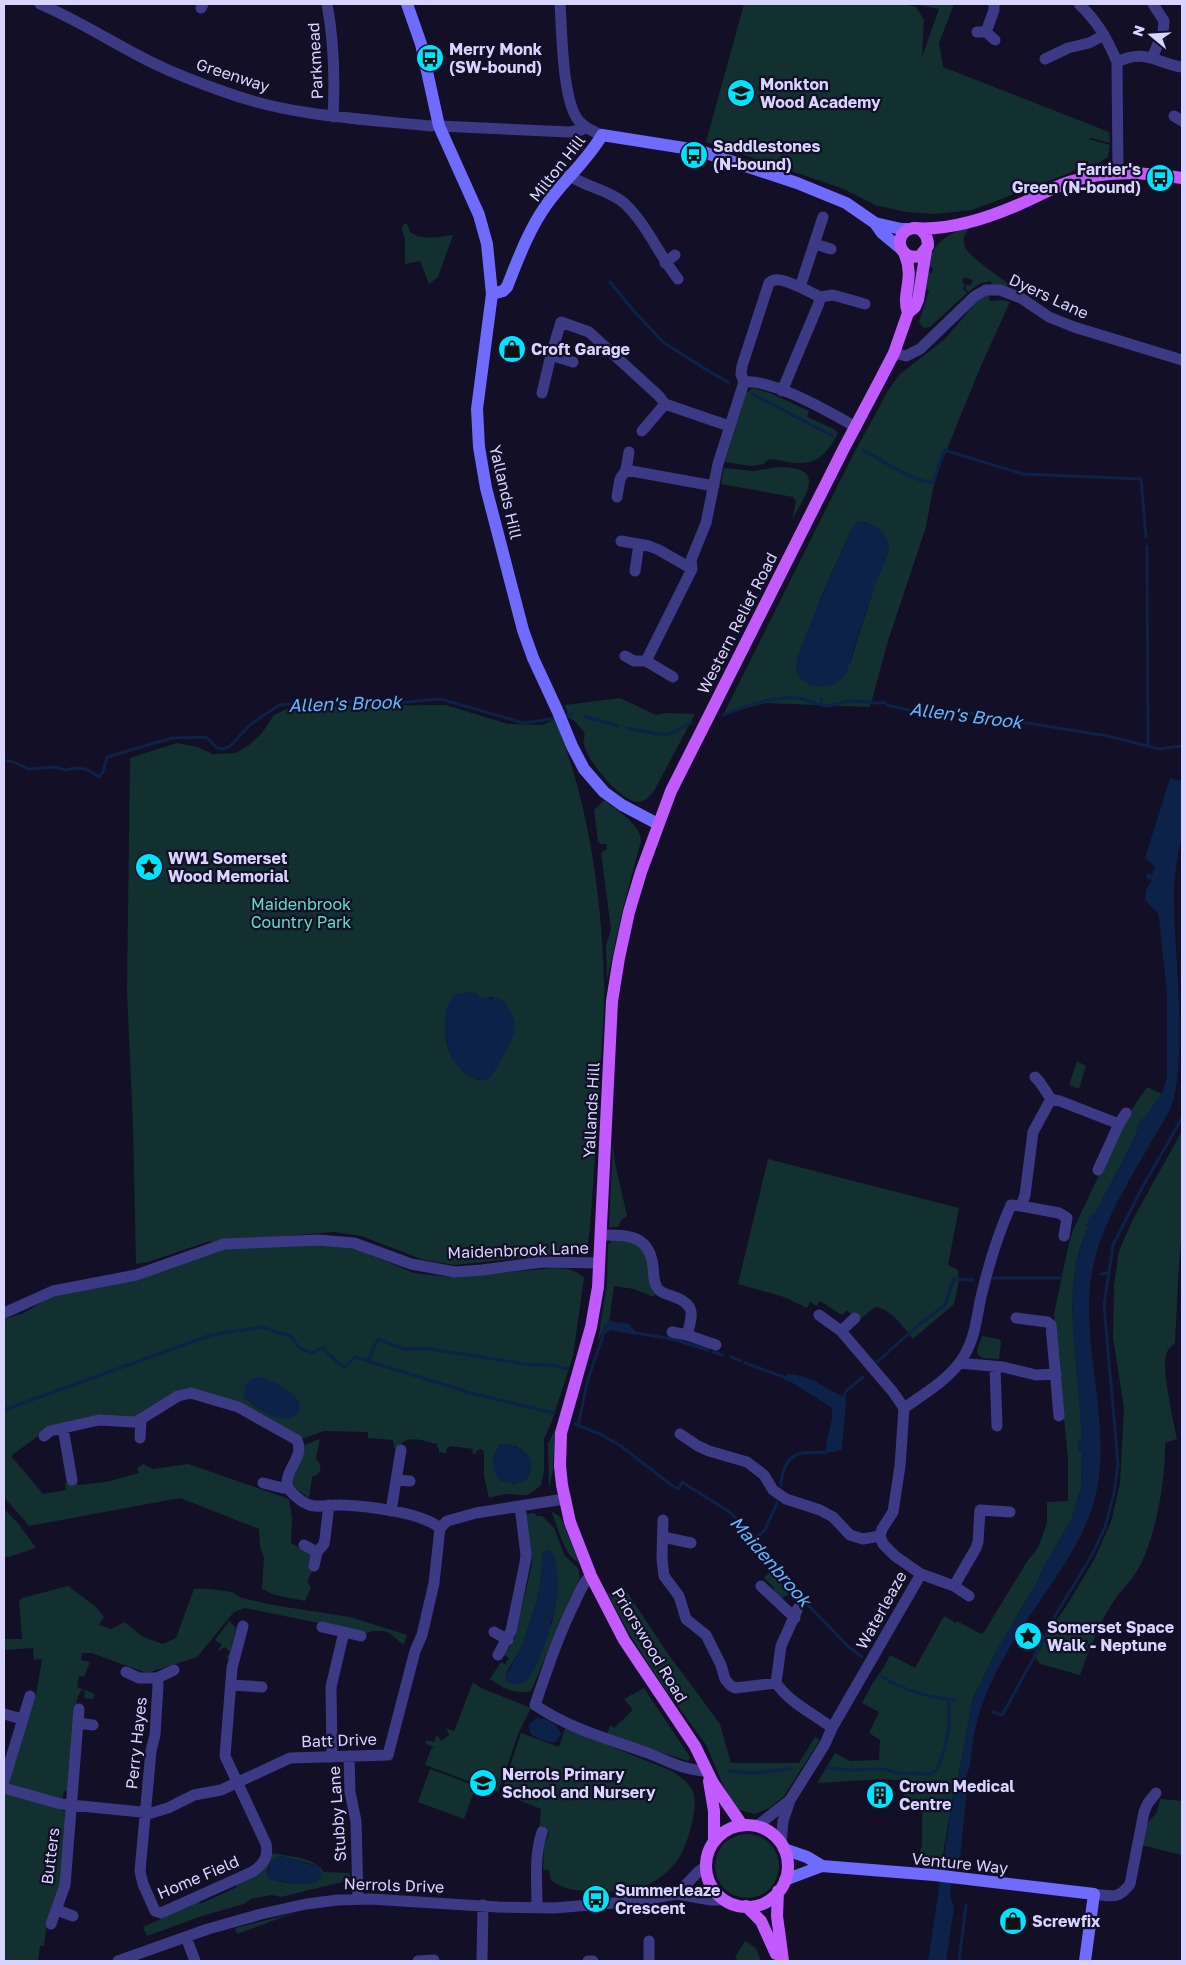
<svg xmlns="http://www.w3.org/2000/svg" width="1186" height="1965" font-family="'Golos Text',sans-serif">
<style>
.green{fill:#12302f;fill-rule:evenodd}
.water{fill:#0c2248}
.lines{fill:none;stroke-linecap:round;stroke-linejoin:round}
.stream{stroke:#0c2248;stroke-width:3}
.street{stroke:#3d3a85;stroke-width:11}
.secondary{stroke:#6f6bff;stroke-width:12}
.primary{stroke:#c25bff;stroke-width:12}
.labels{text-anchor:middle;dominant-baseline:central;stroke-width:4.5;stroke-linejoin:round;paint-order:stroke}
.poi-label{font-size:16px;font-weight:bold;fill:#d9d4ff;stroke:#130f26;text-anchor:start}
.street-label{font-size:16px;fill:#d9d4ff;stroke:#130f26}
.park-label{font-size:16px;fill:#5fe0c0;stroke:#130f26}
.water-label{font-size:18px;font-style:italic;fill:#62b6ff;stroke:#130f26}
</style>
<rect width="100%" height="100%" fill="#130f26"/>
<path class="green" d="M744,4H904L916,7L924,20L922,57L939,9L913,4H954L939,43L943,67L1109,132L1110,143L1091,138L1089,139L1110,145L1108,157L1100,162L1072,171V172L972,210L936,214L906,212L875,205L844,189L706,142Z
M404,223L408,225L410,232C423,241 438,237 453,235L438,277L429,284L420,261L405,264V239L402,229Z
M973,225C951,243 973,257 987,268C998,276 1007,284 1019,290L1006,286H992L991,281L981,283L968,292L965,288L967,284L970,286L973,280L964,277L962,282L965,284L963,289L967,293L930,327L923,328L919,322L929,290L923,288L926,272L932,273L933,268L927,266C934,240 949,234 973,225Z
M989,295L990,301L1003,300L1010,302L980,368L941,464L933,489L926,527L888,641L870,707L765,703L723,715L854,453L889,389L900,374L945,339L979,299ZM867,522L883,533L889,550L876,581L850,663L796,667L800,651L823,593L851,530Z
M753,388L770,393L809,411L807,417L834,429L838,433C826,456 815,467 787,462C779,460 775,458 767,460L764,464L751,466L725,462L746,393Z
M778,467C827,467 807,492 792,520L796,502L793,497L721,484L724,468L754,471Z
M620,698L656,715L667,713L695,714L654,791C650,796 646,801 639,802C621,803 588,761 584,745C582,740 587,736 583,731C579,726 574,719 569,718L565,705Z
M446,705L508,724L543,725L555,719C588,801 601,890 604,978C605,1004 603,1031 601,1057C599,1114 594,1170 590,1227L587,1251L455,1265L424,1260L361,1236L334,1232L207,1242L148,1262L136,1264L133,1126L127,991L130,758L177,743L197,747L213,754L236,753L249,745L262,733L274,715L287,709L316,706ZM475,993L482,999L493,997L513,1035L498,1065L480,1080C460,1076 449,1056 445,1037Z
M604,800C617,811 640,823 641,841L622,912L607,980L606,945L611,929L601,853L607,849L606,844H601L598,841L594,810Z
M1077,1061L1086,1066L1079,1089L1069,1085Z
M1147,1087L1162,1094L1137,1129H1139L1133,1141L1094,1216L1086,1226L1089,1227C1067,1271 1072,1317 1076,1363C1079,1389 1080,1414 1082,1440H1079L1078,1451L1082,1452L1081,1487L1072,1519L1041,1572L1036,1585L1019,1612L973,1698L957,1784L954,1790L942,1860L918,1858L922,1845V1803H904V1781L884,1779L817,1783L835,1753L850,1761L879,1760L880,1740L869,1733L879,1712L862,1703L872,1684L884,1667L890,1655L915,1668L944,1616L956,1623L957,1621L981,1634L984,1632L1028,1560L1038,1548L1047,1523V1502L1068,1501V1460L1054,1314L1069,1243L1073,1230L1127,1116Z
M1182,1131V1233L1179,1262L1175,1343C1172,1346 1168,1349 1167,1352C1160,1364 1174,1423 1177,1439L1165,1443C1166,1478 1156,1538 1138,1569C1133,1579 1124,1587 1117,1596C1100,1621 1090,1648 1080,1675L1040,1664L1033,1654L1069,1602L1095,1558L1111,1522L1120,1483L1124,1408L1113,1338L1114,1286L1119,1251L1133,1219Z
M613,1142L615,1163L627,1216L621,1220L618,1227H609Z
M768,1159L959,1208L948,1265L958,1270L959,1280L954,1304L913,1339C903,1327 892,1309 875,1307L858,1321L847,1310L842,1315L820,1301L817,1306L810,1302L807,1308L784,1297L738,1284Z
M629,1239L644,1249L655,1294L654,1297L634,1289L614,1286L609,1322L605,1325L598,1341L607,1283L608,1245L612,1240Z
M322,1244L349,1246L414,1273L449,1277L554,1268C566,1268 575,1269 584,1278L573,1356L552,1421L544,1439V1471L541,1485C524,1501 524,1493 505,1494C499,1495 494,1497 489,1498L484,1476V1451L480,1449L476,1452V1454L472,1453L473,1449L450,1446L447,1448L446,1453L439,1452V1448L437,1447V1444C424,1441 405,1433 399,1448H394L393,1440L368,1438V1432L324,1431L302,1439L199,1391L135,1417L49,1428L11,1456L43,1494L66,1490L65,1483L77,1481L78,1485L106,1482L139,1473L137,1468L143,1464L153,1469L188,1464L289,1499L292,1518L291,1543L312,1555V1572L307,1582L311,1587L305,1601L275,1595L262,1589L264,1558L260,1547L259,1529L180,1498L29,1526L4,1497V1319L24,1313L52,1296L223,1249ZM501,1444C516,1445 526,1448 531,1464L514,1484L500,1480L499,1445Z
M982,1336L999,1339L1001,1342L999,1359L983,1358L978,1355L977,1350Z
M555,1429L553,1470L549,1488L548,1444Z
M320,1439L316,1459C323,1466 322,1474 312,1477L309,1498L291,1485C294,1474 306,1454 304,1445Z
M4,1509L18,1523L36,1548L8,1557L4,1556Z
M551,1511L558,1515L562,1520L579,1562C565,1559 557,1524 551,1511Z
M535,1513L536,1516H542L554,1528L565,1556L578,1568L580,1577L531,1691C515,1695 503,1688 490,1679L501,1662L505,1664L509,1658L504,1655L514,1640L532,1564L526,1514ZM543,1552L558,1588L552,1623L505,1681L507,1671L522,1647L535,1607L540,1586Z
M771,1570L789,1594L782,1598L775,1594L773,1587L764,1578Z
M68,1586L95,1606L104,1617L99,1625L111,1629L125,1622L143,1637L163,1644L176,1638L194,1589H211L232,1592L242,1598L273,1605L350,1617L407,1635L404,1644C399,1642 398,1640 394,1637C386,1629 376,1630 367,1633L245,1608L234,1612L197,1657L147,1673L91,1653H82L81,1660L90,1662L84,1677L79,1676L77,1687L95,1694L93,1699L84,1698L85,1691L81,1690L77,1699L69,1792L64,1791L60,1810L68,1812L62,1884L46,1929L44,1946H40L38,1961H4V1797L36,1695L42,1659L34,1660L33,1648L4,1650V1639H22L19,1601L22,1598Z
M623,1586L666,1651L720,1724L731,1763H799L815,1737L820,1740L784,1796L771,1807L755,1814L739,1810L734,1805L723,1785L706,1745L659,1680L630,1635L608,1594Z
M229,1621L236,1628L229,1659L226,1658L230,1652L225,1647L219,1651L218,1650L222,1645L215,1640Z
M473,1682L481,1688L531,1708L519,1732L498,1792L425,1765L431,1749L434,1747L425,1744L427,1740L434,1742L437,1735L441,1741L449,1735L446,1728L454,1731Z
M644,1688L690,1757L688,1761L607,1735L610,1725L614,1728L633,1710L624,1699Z
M565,1728L672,1771C680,1777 692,1784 694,1795C697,1811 688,1844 679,1858C673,1867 664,1875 655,1881C636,1894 573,1896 555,1883C550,1881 550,1875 549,1870H543L544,1845L549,1833L538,1829L540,1823L541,1809L501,1793L521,1733L559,1747Z
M430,1769L476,1786L464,1819L418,1802Z
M1160,1799L1182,1801V1855L1141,1845L1146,1825L1157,1812Z
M715 1866a32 32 0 1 1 64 0a32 32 0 1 1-64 0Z
M271,1853C287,1856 316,1857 324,1872L350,1873V1880L281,1897L271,1895L251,1899L244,1904L202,1916L147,1936L143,1927L199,1901L200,1904L237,1887L235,1884ZM281,1856L319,1866L310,1884L287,1883L269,1879L267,1871L272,1860Z
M294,1913L237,1934L235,1928Z
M745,1941L756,1948L761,1961H738L735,1957Z"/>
<path class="water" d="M861,521C874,524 890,534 889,549C888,559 879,572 876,582C866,611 856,641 847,671C844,676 840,681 834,684C822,690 799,685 796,669C795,658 803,643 807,632C821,598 836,564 851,530L856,523Z
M1170,778L1181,781L1182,779C1182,797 1185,816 1182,833C1178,858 1173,875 1174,902C1175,963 1186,1040 1174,1099C1170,1112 1161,1125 1154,1137C1130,1180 1101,1223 1092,1272C1078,1353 1120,1438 1089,1517C1072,1560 1042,1596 1017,1635C1001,1662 984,1692 977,1722C973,1736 972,1750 970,1765C968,1774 963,1780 967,1790L960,1858L954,1865L950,1894L954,1908L946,1961H928L954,1790L957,1784L973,1698L997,1649L1036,1585L1041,1572L1072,1519L1081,1487L1082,1452H1078L1079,1440H1082C1080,1414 1079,1389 1076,1363C1072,1317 1067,1271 1089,1228L1086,1226L1091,1214L1094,1215L1133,1141L1139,1130L1136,1129L1142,1118L1144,1119L1162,1094L1167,1077V993L1159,919L1158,913L1145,900L1146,890L1152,880L1146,878L1147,873L1152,875L1155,867L1145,858Z
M469,992L475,993L482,999L500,998C511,1008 519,1024 512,1039C509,1045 495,1072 491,1076C487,1080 482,1081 477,1079C448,1073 435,1020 452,998C456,993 463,993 469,992Z
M611,1321L629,1324L637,1333L636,1335L611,1330L603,1336L601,1335L605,1325Z
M787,1374C806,1373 827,1389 844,1397L846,1400L842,1449L835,1452H826C825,1437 834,1423 832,1408L791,1382L784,1380Z
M259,1377C276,1381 290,1389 300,1403C297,1435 256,1411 244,1397C244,1385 247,1379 259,1377Z
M501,1444C521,1446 542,1457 526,1480C497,1493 482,1464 501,1444Z
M546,1550H550L554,1555C556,1566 559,1578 558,1589C556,1609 541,1667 527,1680C520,1686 512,1685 505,1681V1677L522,1647L535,1607L540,1586L543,1552Z
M537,1718C547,1718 559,1724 561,1734L556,1742L552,1743C546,1741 533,1737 530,1733L529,1724Z
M281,1856L319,1867C334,1893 281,1882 269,1879L267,1875L272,1860Z"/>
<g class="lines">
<path class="stream" d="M610,282L632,309L663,342L710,372L728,382
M752,394L833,436
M863,450C878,458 918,485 933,482L944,450L1023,474L1141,479L1146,537
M1147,546L1148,746
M821,705V699
M723,715C747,706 771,696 798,698C807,699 818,706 827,706C836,706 844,700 854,701C865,701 873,705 884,702L887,705L920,713L956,710L984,716L1108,736L1159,749L1182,746
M564,716L572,714
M586,717L618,726
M627,728L663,735L670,734L691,723
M4,761H11L29,769L54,767L66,770L74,768L86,769L99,777L103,772L107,757L172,738L206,737L217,748L223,749L229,747L251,724L279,705L336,701L384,704L440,699L524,723L558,718
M1101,1274L1108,1273
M991,1278H1060
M637,1333L672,1339L708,1350
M713,1352L723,1355
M731,1357L741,1361
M368,1361L378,1339L404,1349H431L531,1365H550L568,1369
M877,1362L915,1328L945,1305L954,1279L973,1280
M745,1363L786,1378
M846,1391L863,1377
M844,1397L845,1394
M4,1410L211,1335L261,1327L292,1337L298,1347L311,1353L322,1348L344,1368L355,1357L474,1394L554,1413
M575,1424L600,1434L621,1446L671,1485L679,1489L682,1482L731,1513L787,1577L804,1601L849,1647L862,1657
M578,1426L588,1379L603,1336
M781,1485C781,1476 783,1472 786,1465C795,1448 810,1454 826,1452
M754,1539L765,1530L777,1503
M881,1676C905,1691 927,1697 954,1700
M993,1712L1002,1715L1036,1654L1055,1616L1092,1555L1105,1527L1114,1493L1118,1464L1104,1305L1113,1245L1143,1186L1182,1118
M826,1768L851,1770L884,1769L897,1773L930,1774L937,1770L945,1749L949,1728V1699
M729,1771L751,1773L791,1769
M959,1961L966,1905"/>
<path class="street" d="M40,4C80,21 116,45 155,64C176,74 199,83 222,91C288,116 361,119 431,126
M327,4C334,41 335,79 333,117
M560,4C562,30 562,102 579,121C585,128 594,132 602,135
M1079,4C1097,21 1107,38 1117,62L1118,173
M201,8L203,4
M977,32H986L995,40
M986,32L994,10V4
M1152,58L1163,32L1164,21L1153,4
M1045,59L1068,48L1089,43L1104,35
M1117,62C1146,48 1155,63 1182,67
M1174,116L1182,121
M439,126L569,132L581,130L585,127
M569,175C585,187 609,190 624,203C646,223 659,255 678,279
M815,244L831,249
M665,263L675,255
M820,297L833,295L865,304
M894,353L906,356L920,349L975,296L986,290H1000L1021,298L1049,317L1074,327L1182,360
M551,355L573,362
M744,382C773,379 829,412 856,427
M782,391L819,303L820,297L800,287L823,217
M542,393L551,355L561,322L589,332L659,396L665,404
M642,431L665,404L729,426
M626,470L629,452
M617,497L620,479L626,470L714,486
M621,541L649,546L659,550L692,569
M635,571L639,544
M625,656L634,661H646L692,569L691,560L706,523L718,464L744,382L741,374L742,366L769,283C777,275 791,284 800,287
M646,661L673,677
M1035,1077L1039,1081L1051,1099
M1098,1170L1119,1124L1126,1113
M1021,1206L1059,1213L1067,1218L1064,1236
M601,1235C627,1235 649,1234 653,1266C654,1274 653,1283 658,1289C661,1293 667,1294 672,1296C696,1304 693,1314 687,1335L716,1345
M4,1313L53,1291L136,1275L224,1244L318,1240L354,1243L411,1264L455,1272L482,1270L542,1262L599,1263
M1016,1318L1047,1322L1051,1325L1059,1416
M841,1331L855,1318
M672,1332L687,1335
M959,1363L1003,1367L1036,1375L1056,1374
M995,1367L997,1426
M904,1408C924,1394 946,1381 960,1362C977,1339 976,1314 983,1289C990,1260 999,1232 1011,1205L1021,1206L1025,1195L1033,1132L1051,1099L1060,1101L1119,1124
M63,1428L72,1480
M680,1434L698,1446L709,1451L747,1462L764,1475L773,1490L786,1499L820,1510L833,1517L850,1535L863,1539L880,1536
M44,1436L50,1431L99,1420L134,1422L141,1419L178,1396L191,1393L238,1407L297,1440C305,1457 285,1469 287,1486C290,1492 300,1501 307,1504C317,1509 330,1504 341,1505C367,1506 421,1512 440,1528
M140,1438L141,1419
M396,1480L410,1481
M263,1483L283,1488L287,1486
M391,1511L401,1450
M663,1520L662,1559L664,1576L679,1596L686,1619L706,1635L721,1665L725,1679L730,1685L735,1688L776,1683C791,1704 813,1713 832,1728
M663,1537L691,1543
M304,1545L317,1552
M314,1566L317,1552L324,1544L325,1538L329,1505
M921,1574L954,1586L976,1548L978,1542L980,1510L1010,1512
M591,1576C583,1582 579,1593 575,1602C558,1636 547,1670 535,1705C570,1729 609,1739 648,1753C668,1761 685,1771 707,1771
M761,1586L795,1618
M954,1586L969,1596
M322,1627L361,1636
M494,1632L508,1640
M498,1655L511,1631L525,1563L526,1555L520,1506
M126,1672L139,1678H157L158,1685L155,1735L151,1751L140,1871L143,1884L155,1911L161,1913L252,1872C263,1865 269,1857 266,1844L225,1756L232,1668L243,1626
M157,1678L174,1670
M776,1683L781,1646L798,1608
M231,1685L262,1687
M4,1714L22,1719
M78,1723L93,1725
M349,1756L350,1792L356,1821L358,1899
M332,1757L331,1687L344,1632
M4,1781L30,1696
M4,1788L61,1804L151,1813L168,1808L194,1795L221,1790L290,1758L388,1755L415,1651L422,1635L434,1583L440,1528L447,1521L476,1513L564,1499
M757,1826L790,1800
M781,1843L783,1821L790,1800L825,1744L832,1728L921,1574L895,1556L883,1544L880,1536L882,1529L893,1512L900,1466L904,1408L893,1392L841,1331L819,1315
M677,1894L698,1872L706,1866
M1094,1894C1112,1896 1118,1900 1130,1884L1144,1812L1148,1803L1156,1793
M537,1906C537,1881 534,1856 542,1832
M57,1910L73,1916
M51,1924L65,1885L79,1709
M186,1937L195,1961
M649,1941V1961
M118,1961L208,1929L261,1914L306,1904L338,1900L370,1899L498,1907L554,1908L637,1901L677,1894L711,1900H725
M418,1961L434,1960
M482,1961L483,1905
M588,1961H593"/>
<path class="secondary" d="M407,4L421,44L439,126L479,215L487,244L492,294L477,409L479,447L486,488L523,630L533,658L558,712L572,746L584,769L604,792L622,805L658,824
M875,223L901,229H909
M492,294L503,291L507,287C518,259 529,229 547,204C564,180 588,160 602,135L697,150L797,183L846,203L875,223L882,233L900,248
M784,1849L807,1857L822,1866L934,1875L1094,1894L1085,1961
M785,1880L822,1866"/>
<path class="primary" d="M917,228C925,231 928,237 928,246L920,256C899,262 891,233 913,228C947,231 988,218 1020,204C1036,197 1052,188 1069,182C1106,170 1144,172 1182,178
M905,255C915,279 901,294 908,313
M709,1781L714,1811V1841
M742,1825L713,1783L695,1746L624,1640L591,1576L570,1522L562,1485L560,1466L561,1433L591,1327L598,1287L612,1001L619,958L629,912L641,872L671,791L843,450L880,380L894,353L908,313L915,307L918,300L926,251
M706 1866a41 41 0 1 1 82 0a41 41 0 1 1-82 0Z
M778,1891L777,1916L783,1961
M746,1906L761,1921L776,1954"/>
</g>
<defs>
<g id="bus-disc" transform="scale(1.4375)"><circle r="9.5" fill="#00e5ff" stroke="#130f26"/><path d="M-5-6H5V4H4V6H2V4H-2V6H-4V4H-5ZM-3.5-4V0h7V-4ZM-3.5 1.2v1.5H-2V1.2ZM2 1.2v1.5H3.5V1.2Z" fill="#111"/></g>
<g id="school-disc" transform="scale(1.4375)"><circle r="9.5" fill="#00e5ff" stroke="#130f26"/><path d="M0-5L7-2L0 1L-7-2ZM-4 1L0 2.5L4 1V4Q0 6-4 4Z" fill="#111"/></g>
<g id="shop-disc" transform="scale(1.4375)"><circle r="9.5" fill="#00e5ff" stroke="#130f26"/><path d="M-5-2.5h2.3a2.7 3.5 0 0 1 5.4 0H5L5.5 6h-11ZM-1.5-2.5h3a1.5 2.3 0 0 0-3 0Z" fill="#111"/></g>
<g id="sight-disc" transform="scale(1.4375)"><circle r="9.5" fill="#00e5ff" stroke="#130f26"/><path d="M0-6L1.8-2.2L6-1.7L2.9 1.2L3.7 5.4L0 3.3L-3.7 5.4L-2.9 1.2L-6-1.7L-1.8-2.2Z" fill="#111"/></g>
<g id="building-disc" transform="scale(1.4375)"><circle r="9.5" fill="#00e5ff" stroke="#130f26"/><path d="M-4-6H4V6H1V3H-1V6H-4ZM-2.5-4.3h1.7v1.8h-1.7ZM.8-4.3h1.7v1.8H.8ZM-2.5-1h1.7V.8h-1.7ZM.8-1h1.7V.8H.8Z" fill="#111"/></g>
</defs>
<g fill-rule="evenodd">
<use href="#bus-disc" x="430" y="58"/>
<use href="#school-disc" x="741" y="93"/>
<use href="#bus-disc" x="694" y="155"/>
<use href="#bus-disc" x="1160" y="178"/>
<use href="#shop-disc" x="512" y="349"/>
<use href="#sight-disc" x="149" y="867"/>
<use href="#sight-disc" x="1028" y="1636"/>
<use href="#school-disc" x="483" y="1783"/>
<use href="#building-disc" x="880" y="1795"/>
<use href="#bus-disc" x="596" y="1899"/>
<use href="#shop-disc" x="1013" y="1921"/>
</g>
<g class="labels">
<g class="poi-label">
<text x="449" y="49">Merry Monk<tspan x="449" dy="18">(SW-bound)</tspan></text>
<text x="760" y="84">Monkton<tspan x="760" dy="18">Wood Academy</tspan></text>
<text x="713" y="146">Saddlestones<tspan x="713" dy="18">(N-bound)</tspan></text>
<text x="1141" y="169" text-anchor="end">Farrier's<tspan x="1141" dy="18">Green (N-bound)</tspan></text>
<text x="531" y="349">Croft Garage</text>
<text x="168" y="858">WW1 Somerset<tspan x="168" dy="18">Wood Memorial</tspan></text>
<text x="1047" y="1627">Somerset Space<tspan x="1047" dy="18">Walk - Neptune</tspan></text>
<text x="502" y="1774">Nerrols Primary<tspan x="502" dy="18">School and Nursery</tspan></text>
<text x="899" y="1786">Crown Medical<tspan x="899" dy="18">Centre</tspan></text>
<text x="615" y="1890">Summerleaze<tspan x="615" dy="18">Crescent</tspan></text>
<text x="1032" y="1921">Screwfix</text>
</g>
<g class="street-label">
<text transform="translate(315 61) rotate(-93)">Parkmead</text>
<text transform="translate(233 75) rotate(18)">Greenway</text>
<text transform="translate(557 168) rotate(-52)">Milton Hill</text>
<text transform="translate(1049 296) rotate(25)">Dyers Lane</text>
<text transform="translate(506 492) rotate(77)">Yallands Hill</text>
<text transform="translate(737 623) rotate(-63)">Western Relief Road</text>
<text transform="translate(591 1110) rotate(-87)">Yallands Hill</text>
<text transform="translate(518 1250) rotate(-2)">Maidenbrook Lane</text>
<text transform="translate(881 1610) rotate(-61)">Waterleaze</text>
<text transform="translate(650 1645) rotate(59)">Priorswood Road</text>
<text transform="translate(339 1740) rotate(-2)">Batt Drive</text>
<text transform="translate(136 1743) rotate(-84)">Perry Hayes</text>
<text transform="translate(337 1814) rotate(-94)">Stubby Lane</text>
<text transform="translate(50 1856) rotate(-83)">Butters</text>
<text transform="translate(960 1863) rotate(6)">Venture Way</text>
<text transform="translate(198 1877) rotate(-23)">Home Field</text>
<text transform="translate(394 1885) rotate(2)">Nerrols Drive</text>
</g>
<g class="park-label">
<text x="301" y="904">Maidenbrook<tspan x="301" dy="18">Country Park</tspan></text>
</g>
<g class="water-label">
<text transform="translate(345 703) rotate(-2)">Allen's Brook</text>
<text transform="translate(966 715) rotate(7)">Allen's Brook</text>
<text transform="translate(771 1561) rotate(49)">Maidenbrook</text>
</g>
</g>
<rect width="1186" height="1965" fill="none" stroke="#d9d4ff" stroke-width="10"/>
<g transform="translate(1151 35) rotate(288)" stroke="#130f26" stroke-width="4" paint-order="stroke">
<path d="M0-4L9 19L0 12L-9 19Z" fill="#d9d4ff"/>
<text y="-8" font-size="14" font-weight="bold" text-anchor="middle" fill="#d9d4ff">N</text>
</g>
</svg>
